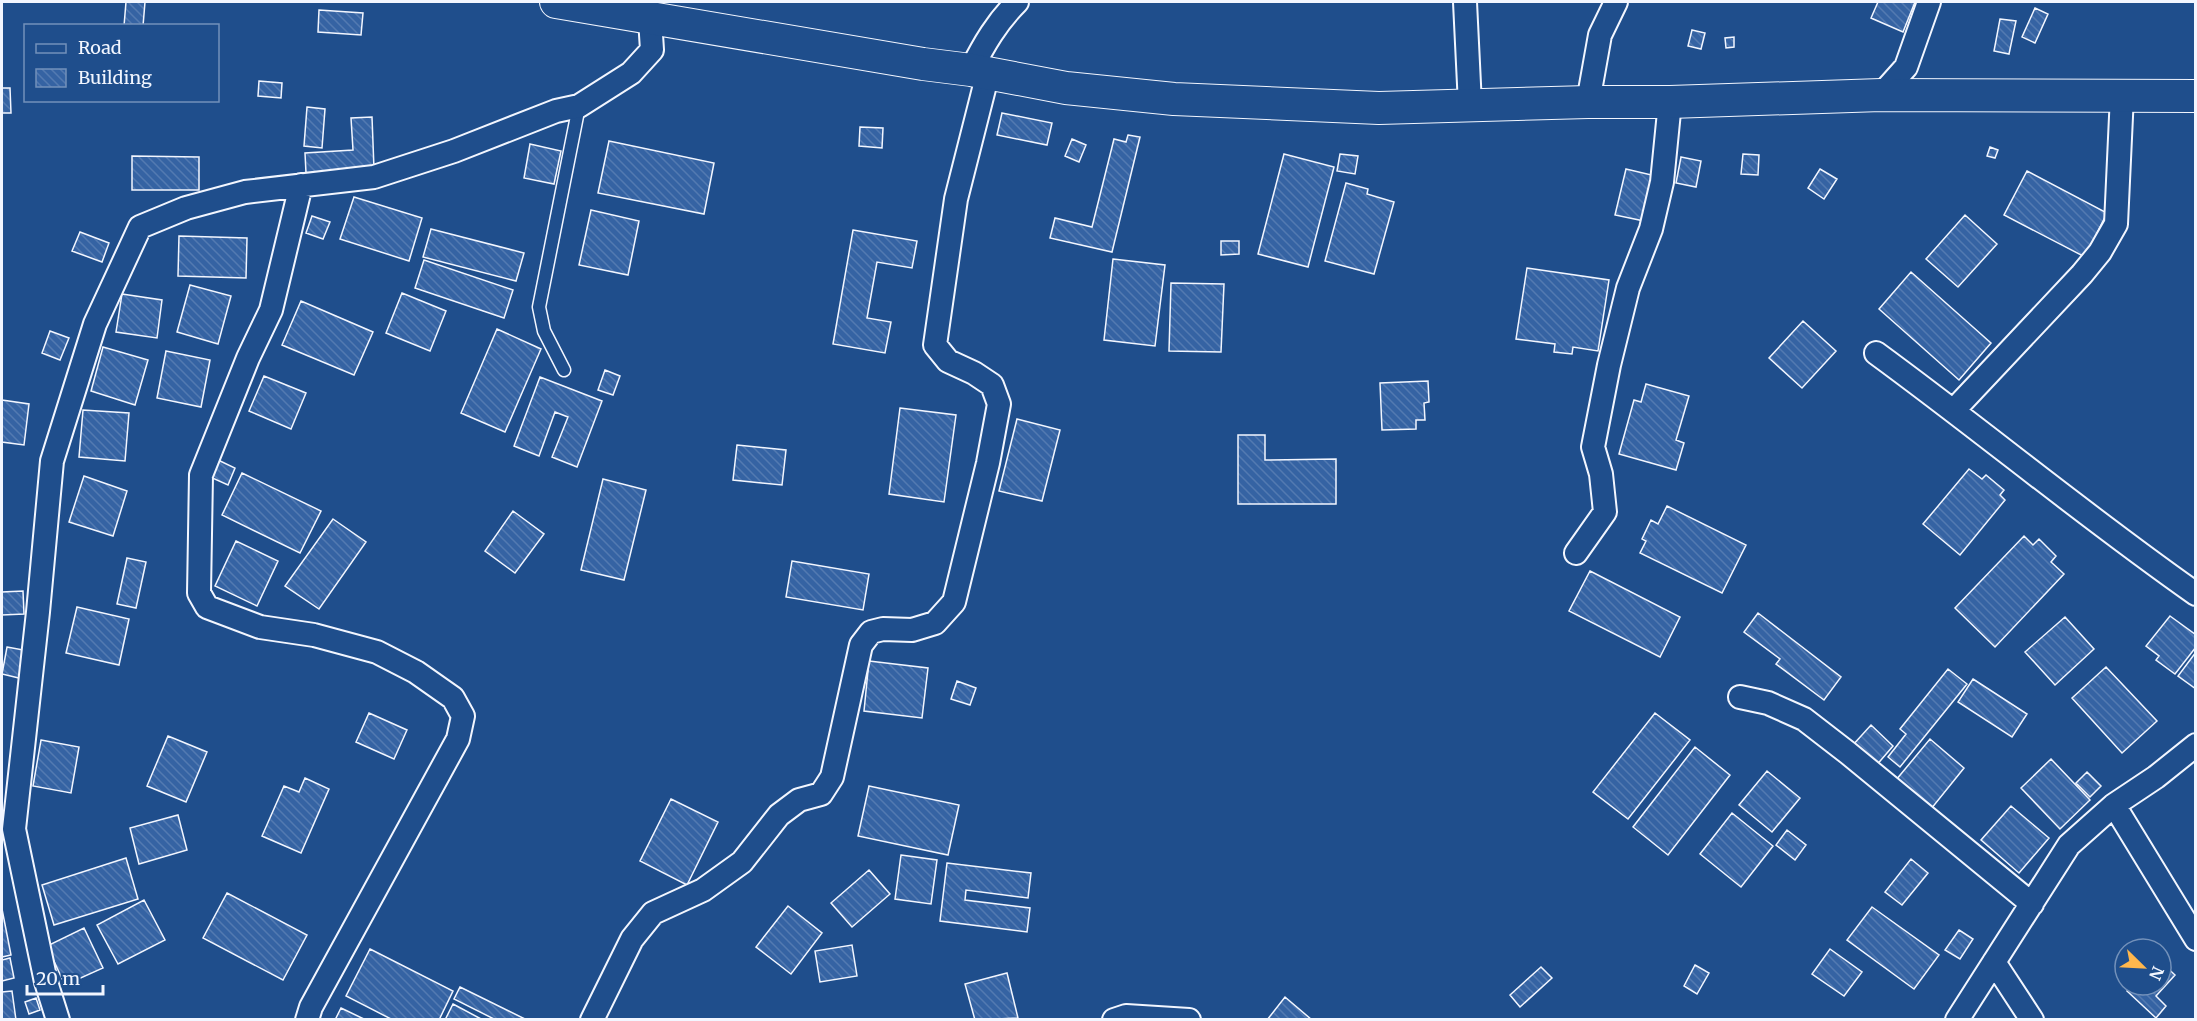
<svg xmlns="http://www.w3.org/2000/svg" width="2197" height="1021" font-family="Merriweather,serif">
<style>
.building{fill:url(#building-back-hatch);stroke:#f2f6ff;stroke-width:1.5}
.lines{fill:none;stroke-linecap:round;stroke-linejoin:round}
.lane-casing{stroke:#f2f6ff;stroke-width:15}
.street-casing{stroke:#f2f6ff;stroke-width:26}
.secondary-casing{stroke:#f2f6ff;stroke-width:34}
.lane{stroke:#1f4e8c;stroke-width:12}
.street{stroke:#1f4e8c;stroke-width:22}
.secondary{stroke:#1f4e8c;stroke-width:32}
</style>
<defs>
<pattern id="building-back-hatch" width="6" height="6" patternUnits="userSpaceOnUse" patternTransform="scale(1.5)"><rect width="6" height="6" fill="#3563a3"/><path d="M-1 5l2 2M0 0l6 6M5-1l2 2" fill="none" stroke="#537ab1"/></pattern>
</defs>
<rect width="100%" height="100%" fill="#1f4e8c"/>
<path class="building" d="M126,2H145L143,26H124Z
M1878,2H1915L1903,32L1871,18Z
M2035,8L2048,14L2035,43L2022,37Z
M319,10L363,13L361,35L318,32Z
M2000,19L2016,21L2009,54L1994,51Z
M1692,30L1705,33L1701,49L1688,46Z
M1734,37V47L1726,48L1725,38Z
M259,81L282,83L281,98L258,96Z
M2,88H10L11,113H2Z
M307,107L325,109L322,148L304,146Z
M1002,113L1052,123L1047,145L997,135Z
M372,117L374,169L306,173L305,153L353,150L351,118Z
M860,127L883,128L882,148L859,146Z
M1128,135L1140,137L1112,252L1050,238L1055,218L1092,227L1114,139L1126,142Z
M1072,139L1086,145L1079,162L1065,156Z
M609,141L714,163L704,214L598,193Z
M530,144L561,151L554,184L524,178Z
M1990,147L1998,150L1995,158L1987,156Z
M1284,154L1334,167L1308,267L1258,254Z
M1340,154L1358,156L1355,174L1337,171Z
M1743,154L1759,155L1758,175L1741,174Z
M132,156L199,157V190H132Z
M1681,157L1701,161L1696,187L1676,183Z
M1626,169L1660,177L1649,222L1615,215Z
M1820,169L1837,179L1824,199L1808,188Z
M2027,171L2107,213L2085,257L2004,215Z
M1346,183L1368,189L1367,194L1394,202L1374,274L1325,261Z
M354,197L422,218L409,261L340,239Z
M591,210L639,221L628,275L579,265Z
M1965,215L1997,244L1958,287L1926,259Z
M312,216L330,222L323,239L306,233Z
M431,229L524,253L516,281L423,257Z
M853,230L917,241L912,268L877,262L867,318L891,322L885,353L833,344Z
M80,232L109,243L102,262L72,251Z
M179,236L247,238L246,278L178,276Z
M1221,241H1239V254L1221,255Z
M1113,259L1165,265L1155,346L1104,340Z
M424,260L513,290L504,318L415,288Z
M1527,268L1609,280L1598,351L1573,347L1572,354L1554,352L1555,344L1516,339Z
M1911,272L1991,343L1959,380L1879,309Z
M1171,283L1224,284L1221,352L1169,351Z
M190,285L231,296L218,344L177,332Z
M402,293L446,311L430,351L386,333Z
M122,294L162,300L157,338L116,332Z
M301,301L373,332L354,375L282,345Z
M1803,321L1836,351L1802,388L1769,358Z
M497,329L541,349L505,432L461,413Z
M50,331L69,338L60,360L42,353Z
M103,347L148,360L135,405L91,391Z
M166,351L210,360L201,407L157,398Z
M605,370L620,376L613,395L598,390Z
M264,376L306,393L291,429L249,411Z
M540,377L602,401L577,467L552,457L568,417L555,412L539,456L514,446Z
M1428,381L1429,402L1424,403L1425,420H1416V429L1382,430L1380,383Z
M1646,384L1689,396L1676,440L1684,443L1676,470L1619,454L1634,400L1641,402Z
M2,400L29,404L24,445L2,442Z
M900,408L956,415L944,502L889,494Z
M83,410L129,413L125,461L79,457Z
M1017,419L1060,430L1042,501L999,491Z
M1238,435H1265V460L1336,459V504H1238Z
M737,445L786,450L782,485L733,480Z
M218,460L235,468L228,485L210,477Z
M1969,469L1982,479L1986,475L2004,490L2000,495L2005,500L1960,555L1923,524Z
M242,473L321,511L300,553L222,515Z
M84,476L127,491L113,536L69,522Z
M603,479L646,490L624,580L581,570Z
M1667,506L1746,545L1722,593L1640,553L1646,541L1642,539L1651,520L1658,524Z
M513,511L544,534L515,573L485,551Z
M333,519L366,542L319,609L285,586Z
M2024,536L2033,545L2039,539L2056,556L2051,562L2064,574L1995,647L1955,608Z
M236,541L278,561L257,606L215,586Z
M127,558L146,562L136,608L117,604Z
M792,561L869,574L863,610L786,597Z
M1590,571L1680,617L1660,657L1569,611Z
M23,591L24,614L2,615V592Z
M77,607L129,619L119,665L66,653Z
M1758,613L1841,677L1824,700L1776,664L1780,659L1744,632Z
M2170,616L2196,635V647L2175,674L2156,660L2159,656L2146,646Z
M2065,617L2094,649L2055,685L2025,652Z
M7,647L29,651L23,679L2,674Z
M2196,652V689L2178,676Z
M869,661L928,668L922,718L864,711Z
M2106,667L2157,721L2122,753L2072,698Z
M1948,669L1967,684L1900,767L1888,757L1906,734L1900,729Z
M1973,679L2027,714L2012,737L1958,702Z
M957,681L976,688L970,705L951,699Z
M369,713L407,730L394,759L356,742Z
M1655,713L1690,740L1628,819L1593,792Z
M1871,725L1893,746L1875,767L1852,746Z
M168,736L207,752L186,802L147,786Z
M1930,739L1964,768L1931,809L1896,780Z
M41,740L79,747L71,793L33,786Z
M1695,747L1730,775L1668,855L1633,827Z
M2051,759L2090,800L2060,829L2021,788Z
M1767,771L1800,798L1772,832L1739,805Z
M2087,772L2101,786L2090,797L2076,783Z
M305,778L329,789L301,853L262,836L284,786L299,792Z
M869,786L959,805L948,855L858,836Z
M671,799L718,822L687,885L640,861Z
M2011,806L2049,838L2019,873L1981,840Z
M1732,813L1773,846L1741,887L1700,854Z
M178,815L187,850L139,864L130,828Z
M1787,830L1806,845L1795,860L1776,845Z
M901,855L937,860L931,904L895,899Z
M126,858L138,899L54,925L42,885Z
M1911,859L1928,873L1902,905L1885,892Z
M947,863L1031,873L1028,898L966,890L965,900L1030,908L1027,932L940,921Z
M869,870L890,894L852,927L831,903Z
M227,893L307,935L283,980L203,938Z
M144,900L165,940L118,964L97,925Z
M788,906L822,933L791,974L756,947Z
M1872,907L1939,955L1914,989L1847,940Z
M2,909L11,955L2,957Z
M84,928L103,968L65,985L47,946Z
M1959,930L1973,939L1960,959L1945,950Z
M852,945L857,976L820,982L815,951Z
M370,949L453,991L439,1020H393L346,996Z
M1830,949L1862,972L1844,996L1812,974Z
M10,958L14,978L2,981V960Z
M2161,962L2175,975L2156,996L2166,1006L2156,1018L2127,991L2133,985H2161Z
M1695,965L1709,973L1697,994L1684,986Z
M1541,967L1552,978L1520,1007L1510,995Z
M1007,973L1018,1018L975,1020L965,984Z
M460,987L527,1020H496L454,999Z
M12,991L16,1020H2V992Z
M1285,997L1312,1020H1267Z
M36,998L40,1010L29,1014L25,1002Z
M453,1004L483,1020H449L446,1018Z
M341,1008L366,1020H335Z"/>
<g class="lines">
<g class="lane-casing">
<path id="lane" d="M564,370L544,331L539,307L579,106"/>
</g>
<g class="street-casing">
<path id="street" d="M1465,2L1470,105
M971,70C984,44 997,22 1017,2
M1881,95L1906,67L1929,2
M1588,102L1600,35L1616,2
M301,185L271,310L248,358L201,475L199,593L207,607L260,627L314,635L377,652L416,672L453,698L463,716L458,739L311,1007L307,1020
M1876,353C1984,432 2086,517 2196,594
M1954,410L2082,274L2100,252L2116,224L2122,95
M1576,553L1605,512L1601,474L1593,447L1609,365L1628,288L1651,229L1662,182L1670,102
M1740,697L1768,703L1804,719L1848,753L2032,904
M2114,805L2196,939
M1994,962L2032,1020
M58,1020L46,982L14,829L38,612L52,461L95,324L140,227L186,208L245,192L374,177L454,151L556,111L579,106L631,73L652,50L650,19
M592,1020L632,939L653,913L703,890L742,862L779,815L799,800L821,794L832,777L861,645L871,632L883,629L912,630L935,623L954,602L988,463L999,404L992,385L974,373L948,361L935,345L956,199L988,73
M1114,1020L1126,1016L1189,1020
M1957,1020L2069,845L2114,805L2156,777L2196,745"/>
</g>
<g class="secondary-casing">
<path id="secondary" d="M556,2L923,64L971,70L1066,88L1174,99L1379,108L1588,102H1670L1881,95L2196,96"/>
</g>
<use href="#lane" class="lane"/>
<use href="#street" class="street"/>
<use href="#secondary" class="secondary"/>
</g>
<rect width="2197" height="1021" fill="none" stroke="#f2f6ff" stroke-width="6"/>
<rect x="24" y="24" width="195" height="78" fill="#1f4e8c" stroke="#7391ba" stroke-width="1.5"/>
<rect x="36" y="44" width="30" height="9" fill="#1f4e8c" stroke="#7391ba" stroke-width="1.5"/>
<text x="78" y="54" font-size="18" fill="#f2f6ff">Road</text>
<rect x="36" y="69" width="30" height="18" fill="url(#building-back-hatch)" stroke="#7391ba" stroke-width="1.5"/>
<text x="78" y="84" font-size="18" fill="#f2f6ff">Building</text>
<g transform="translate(2143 967) rotate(114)"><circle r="28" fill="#1f4e8c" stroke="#7391ba" stroke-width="1.5"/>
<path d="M0-4.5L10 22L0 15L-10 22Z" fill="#ffb74d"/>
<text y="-9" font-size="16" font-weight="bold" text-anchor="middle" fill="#f2f6ff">N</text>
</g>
<path d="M27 985v9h76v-9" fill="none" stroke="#f2f6ff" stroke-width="3"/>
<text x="36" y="985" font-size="18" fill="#f2f6ff" stroke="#1f4e8c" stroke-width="4.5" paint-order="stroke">20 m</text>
</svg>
